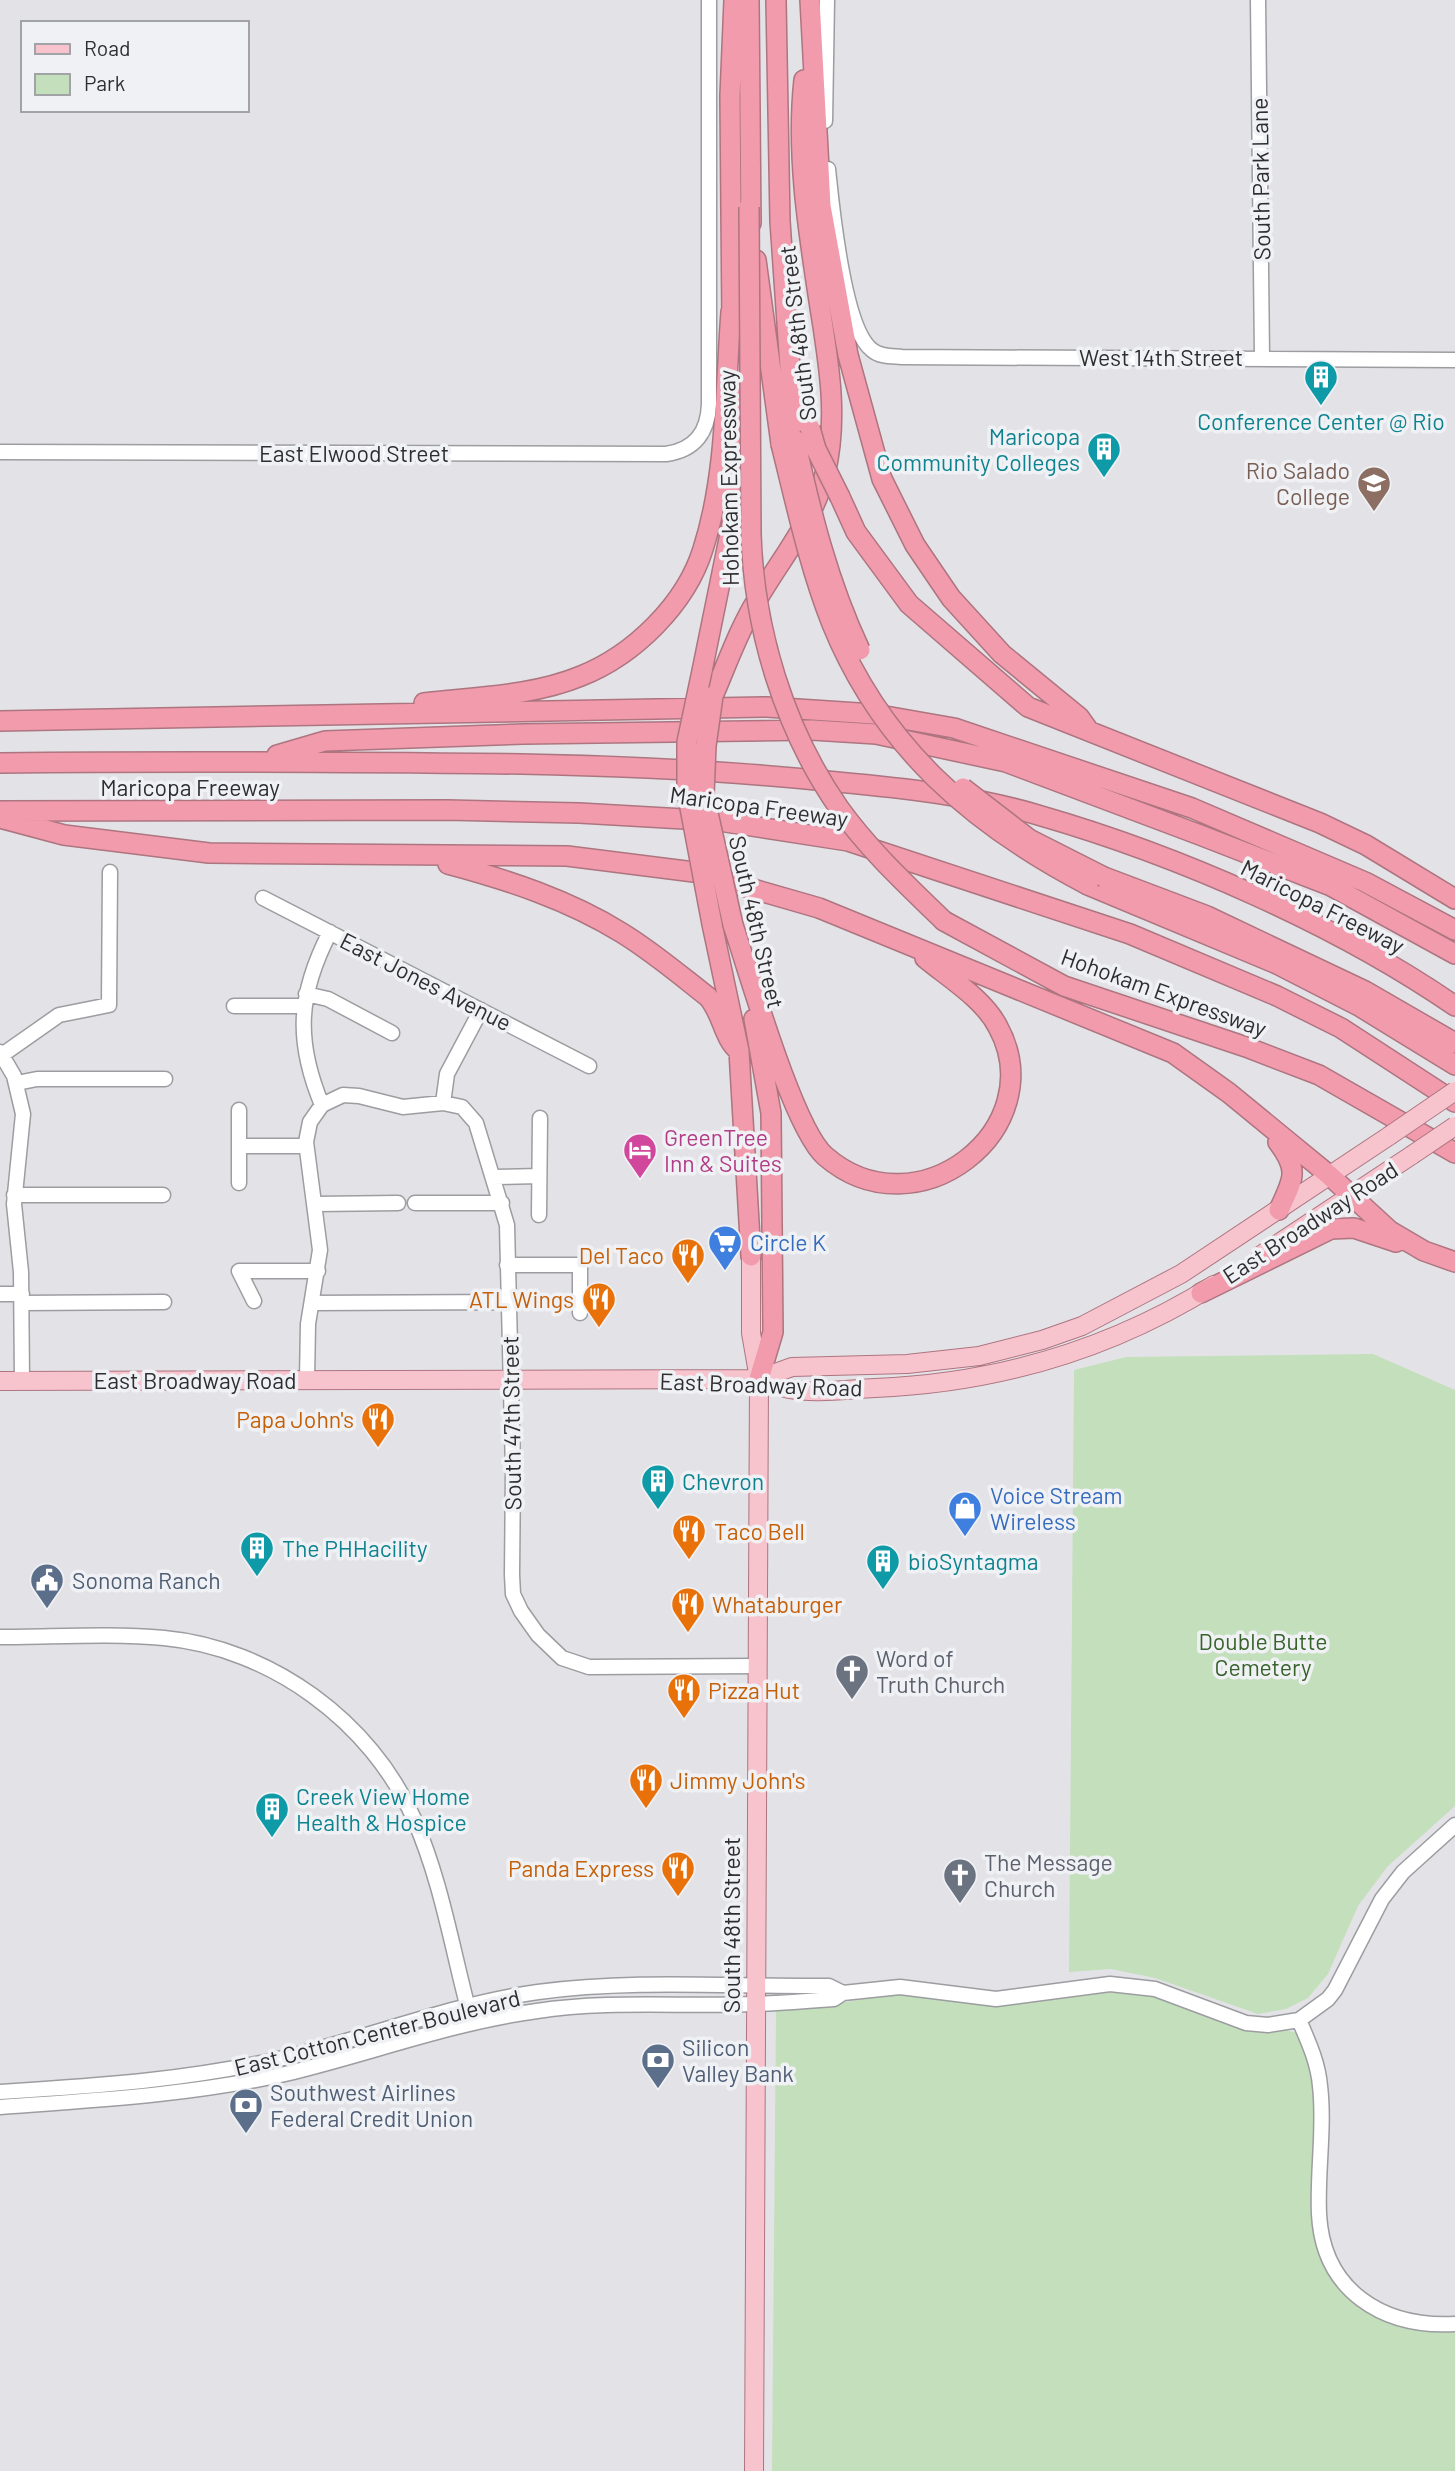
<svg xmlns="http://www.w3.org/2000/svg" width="1455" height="2471" font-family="Barlow,sans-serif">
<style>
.green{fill:#c4dfbc}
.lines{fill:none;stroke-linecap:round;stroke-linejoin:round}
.minor-casing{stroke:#9c9da0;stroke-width:17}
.major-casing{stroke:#ad7580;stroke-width:20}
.highway-casing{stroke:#ad7580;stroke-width:22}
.minor{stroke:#fff;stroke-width:14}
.major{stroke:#f7c3cd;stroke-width:18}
.highway{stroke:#f29bac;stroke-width:19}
.major-bridge-casing{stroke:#ad7580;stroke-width:20;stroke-linecap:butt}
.highway-bridge-casing{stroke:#ad7580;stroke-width:22;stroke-linecap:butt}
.major-bridge{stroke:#f7c3cd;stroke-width:18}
.highway-bridge{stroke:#f29bac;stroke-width:19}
.labels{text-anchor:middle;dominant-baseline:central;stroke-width:7;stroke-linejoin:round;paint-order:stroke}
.street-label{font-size:23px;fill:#2e2e2f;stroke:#f0f1f5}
.culture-label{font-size:23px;fill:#0d838f;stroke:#f0f1f5;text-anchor:start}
.education-label{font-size:23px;fill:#785e54;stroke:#f0f1f5;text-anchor:end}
.hotel-label{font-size:23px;fill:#b23c85;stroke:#f0f1f5;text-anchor:start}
.shop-label{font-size:23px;fill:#366cbe;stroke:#f0f1f5;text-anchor:start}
.food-label{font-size:23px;fill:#c56008;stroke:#f0f1f5;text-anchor:end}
.service-label{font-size:23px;fill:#4e5e75;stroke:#f0f1f5;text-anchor:start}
.park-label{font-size:23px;fill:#376229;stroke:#f0f1f5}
.worship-label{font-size:23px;fill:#5b616d;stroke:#f0f1f5;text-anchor:start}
</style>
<rect width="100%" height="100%" fill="#e3e3e7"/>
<path class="green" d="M1373,1354L1455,1390V1806L1387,1867L1358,1906L1328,1974L1308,1998L1286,2009L1258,2014L1155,1978L1111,1969L1069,1972L1074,1370L1126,1357Z
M1107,1989L1144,1993L1297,2033L1314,2080L1313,2218L1319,2248L1354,2301L1377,2317L1415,2328L1455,2329V2471H772L776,2010L789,2005L847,2002L895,1993L954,1998Z"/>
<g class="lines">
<g class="minor-casing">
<path id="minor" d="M1258,0L1262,357
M825,121L827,0
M828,169C832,207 843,328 872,350C880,357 892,356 902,357L1455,360
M0,452L666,454C695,450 708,432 709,404V0
M263,898L589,1066
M306,994L328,999L392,1033
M234,1006H304
M481,1010L447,1074L443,1103L462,1107L476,1123L507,1225L513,1470L512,1575L513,1594L521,1611L538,1635L562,1658L589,1667L757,1666
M0,1052L14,1076L23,1114L14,1204L21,1272L22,1380
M2,1055L59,1015L109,1005L110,872
M17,1083L37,1079H165
M322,1105C295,1040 298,994 330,932
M239,1110V1183
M239,1146H306
M493,1177L539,1176
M14,1195H163
M415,1203H502
M316,1204L398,1203
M539,1215L540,1118
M507,1265H580V1313
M0,1294H22
M254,1301L239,1271H318
M22,1303L164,1302
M312,1303L507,1302
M307,1379L308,1324L320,1250L306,1142L310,1122L322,1105L343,1095L359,1096L403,1107L443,1103
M0,1637C54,1637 110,1633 164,1638C270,1648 371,1721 414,1819C441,1880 452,1948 469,2012
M1299,2020L1328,1999L1335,1990L1382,1899L1403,1872L1455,1825
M0,2092C95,2086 190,2080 283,2058C368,2038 451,2004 538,1992C634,1979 733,1987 829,1986L843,1993
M0,2107C96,2100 191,2095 285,2074C369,2054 450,2023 537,2011C609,2000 682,2007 755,2004C781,2003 808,2001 834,1999L843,1993L900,1987L996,1999L1110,1984L1155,1989L1246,2023L1268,2025L1299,2020C1308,2041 1318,2062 1320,2086C1325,2128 1317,2171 1319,2214C1323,2291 1383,2328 1455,2324"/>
</g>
<g class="major-casing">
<path id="major" d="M1261,1255L1412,1155
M751,1256V1333L759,1379L754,2471
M759,1379L792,1367L907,1364L979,1356L1042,1340L1082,1326L1181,1274L1389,1136
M0,1381L759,1379C769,1382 779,1387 789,1389C816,1394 848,1389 875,1388C997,1383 1110,1350 1214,1285"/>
</g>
<g class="highway-casing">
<path id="highway" d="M749,0L751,223
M776,0L780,221L795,440
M810,0L821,206L848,355L882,479L915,545L951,598L1002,654L1079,717L1089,731
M756,260L781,444
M732,324L730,96L734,0
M840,497L856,532L909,604L1028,707L1320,823L1366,845L1455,899
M702,671L732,524L738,444L735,392
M713,696C727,664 739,629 757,600C780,560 814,520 825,474C839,416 828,359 819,301C808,229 796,153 804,80
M424,703C475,697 533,696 581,676C634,655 686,604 703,549C727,474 725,390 731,312
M0,721L767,707L874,714L954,728L1192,808L1365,882L1455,930
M277,755L325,741L524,734L812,730L876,734L1006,762L1200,835L1331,886L1455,954
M0,763C174,761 347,762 521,764C627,766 731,771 837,782C904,788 974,796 1038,815C1177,855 1336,924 1455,1006
M1,811L447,810L579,813L719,821L848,841L1130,934L1277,996L1341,1028L1455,1102
M0,818L64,835L209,853L567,856L694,872L819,908L1173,1053L1229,1093L1329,1175L1390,1231L1424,1251L1455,1262
M448,864C508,880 569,900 622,933C653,952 680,975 708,997C723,1014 723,1038 739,1051
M1104,877L1207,916L1365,991L1455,1043
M1088,885L1277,964L1359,1006L1455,1065
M944,921L1064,986L1246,1047L1319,1075L1455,1153
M712,924L739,1051L751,1256
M733,925C749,972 793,1128 825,1156C917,1236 1053,1128 998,1027C984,999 949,978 925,958
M754,1019L771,1113L773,1332L759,1379
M1278,1142C1300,1171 1293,1179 1279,1210
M1201,1293L1331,1229L1354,1228L1396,1242"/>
</g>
<use href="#minor" class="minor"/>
<use href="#major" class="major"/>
<use href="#highway" class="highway"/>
<g class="major-bridge-casing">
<path id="major-bridge" d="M1389,1136L1455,1091
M1412,1155L1455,1126"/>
</g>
<g class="highway-bridge-casing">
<path id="highway-bridge" d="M749,207L751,534C754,629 784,729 839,808C869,850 907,885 944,921
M810,428L816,449L840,497
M795,440C811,513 828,582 860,650
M781,444C796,504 809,566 832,624C882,747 973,825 1088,885
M702,671L687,742V792L712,924
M713,696L706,746L704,795L733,925
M963,788L1029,839L1104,877"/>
</g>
<use href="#major-bridge" class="major-bridge"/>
<use href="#highway-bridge" class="highway-bridge"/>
</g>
<defs>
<g id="building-pin" transform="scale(1.75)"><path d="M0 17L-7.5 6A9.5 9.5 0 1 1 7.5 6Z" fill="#0f9aa8" stroke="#f0f1f5"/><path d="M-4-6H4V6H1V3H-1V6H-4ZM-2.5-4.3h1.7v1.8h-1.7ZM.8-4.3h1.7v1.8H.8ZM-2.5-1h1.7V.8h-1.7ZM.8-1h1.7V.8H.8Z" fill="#fff"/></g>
<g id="university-pin" transform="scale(1.75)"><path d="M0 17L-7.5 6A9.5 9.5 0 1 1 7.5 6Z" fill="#8d6e63" stroke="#f0f1f5"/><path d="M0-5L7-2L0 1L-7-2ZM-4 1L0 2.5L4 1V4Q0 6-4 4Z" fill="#fff"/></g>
<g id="hotel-pin" transform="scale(1.75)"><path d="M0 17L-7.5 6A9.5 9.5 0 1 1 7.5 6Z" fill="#d1479c" stroke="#f0f1f5"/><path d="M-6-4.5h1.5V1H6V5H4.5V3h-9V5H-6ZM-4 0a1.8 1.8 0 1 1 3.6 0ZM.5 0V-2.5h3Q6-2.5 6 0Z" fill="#fff"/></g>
<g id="supermarket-pin" transform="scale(1.75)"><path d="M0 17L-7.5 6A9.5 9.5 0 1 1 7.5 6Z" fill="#3f7fe0" stroke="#f0f1f5"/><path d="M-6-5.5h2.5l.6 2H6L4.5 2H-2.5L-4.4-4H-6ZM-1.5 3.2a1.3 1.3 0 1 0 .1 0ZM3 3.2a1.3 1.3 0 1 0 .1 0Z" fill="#fff"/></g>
<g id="restaurant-pin" transform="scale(1.75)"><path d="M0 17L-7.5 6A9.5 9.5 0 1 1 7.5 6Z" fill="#e8710a" stroke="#f0f1f5"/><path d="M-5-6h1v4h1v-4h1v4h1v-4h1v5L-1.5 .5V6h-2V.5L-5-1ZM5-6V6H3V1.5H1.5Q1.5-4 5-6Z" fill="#fff"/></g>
<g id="shop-pin" transform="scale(1.75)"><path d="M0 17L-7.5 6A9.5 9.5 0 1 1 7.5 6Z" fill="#3f7fe0" stroke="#f0f1f5"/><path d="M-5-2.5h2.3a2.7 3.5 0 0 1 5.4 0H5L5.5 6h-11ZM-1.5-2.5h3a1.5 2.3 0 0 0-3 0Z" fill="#fff"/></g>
<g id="civic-pin" transform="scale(1.75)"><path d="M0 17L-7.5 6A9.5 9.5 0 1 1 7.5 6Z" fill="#5c6f8a" stroke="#f0f1f5"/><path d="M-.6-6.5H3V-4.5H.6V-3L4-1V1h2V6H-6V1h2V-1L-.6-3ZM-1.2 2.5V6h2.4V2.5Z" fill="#fff"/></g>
<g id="church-pin" transform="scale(1.75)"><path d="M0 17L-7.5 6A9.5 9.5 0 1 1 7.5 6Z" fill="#6b7280" stroke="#f0f1f5"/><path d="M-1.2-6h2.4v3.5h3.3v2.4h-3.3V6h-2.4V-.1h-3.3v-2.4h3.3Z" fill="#fff"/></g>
<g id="bank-pin" transform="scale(1.75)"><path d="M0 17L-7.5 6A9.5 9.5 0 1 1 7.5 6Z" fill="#5c6f8a" stroke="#f0f1f5"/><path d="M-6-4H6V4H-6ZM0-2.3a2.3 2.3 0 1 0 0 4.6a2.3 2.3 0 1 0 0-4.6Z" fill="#fff"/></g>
</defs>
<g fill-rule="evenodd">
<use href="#building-pin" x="1321" y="377"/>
<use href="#building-pin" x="1104" y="449"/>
<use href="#university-pin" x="1374" y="483"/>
<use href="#hotel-pin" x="640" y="1150"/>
<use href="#supermarket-pin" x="725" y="1242"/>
<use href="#restaurant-pin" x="688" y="1255"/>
<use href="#restaurant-pin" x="599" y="1299"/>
<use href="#restaurant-pin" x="378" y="1419"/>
<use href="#building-pin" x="658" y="1481"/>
<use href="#shop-pin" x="965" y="1508"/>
<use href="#restaurant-pin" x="689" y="1531"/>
<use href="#building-pin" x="257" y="1548"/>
<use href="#building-pin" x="883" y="1561"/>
<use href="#civic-pin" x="47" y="1580"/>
<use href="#restaurant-pin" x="688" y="1604"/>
<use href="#church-pin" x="852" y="1671"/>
<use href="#restaurant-pin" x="684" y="1690"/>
<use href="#restaurant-pin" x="646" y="1780"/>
<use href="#building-pin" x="272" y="1809"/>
<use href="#restaurant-pin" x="678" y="1868"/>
<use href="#church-pin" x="960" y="1875"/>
<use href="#bank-pin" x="658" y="2060"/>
<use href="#bank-pin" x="246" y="2105"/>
</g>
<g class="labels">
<g class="street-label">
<text transform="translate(1260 179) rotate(-91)">South Park Lane</text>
<text transform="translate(797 333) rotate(-97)">South 48th Street</text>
<text x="1161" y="357">West 14th Street</text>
<text x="354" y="453">East Elwood Street</text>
<text transform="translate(728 478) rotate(-91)">Hohokam Expressway</text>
<text x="190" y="787">Maricopa Freeway</text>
<text transform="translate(759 806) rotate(8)">Maricopa Freeway</text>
<text transform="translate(1323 906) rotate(27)">Maricopa Freeway</text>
<text transform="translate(757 922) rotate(77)">South 48th Street</text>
<text transform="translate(426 981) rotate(27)">East Jones Avenue</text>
<text transform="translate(1164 992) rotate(20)">Hohokam Expressway</text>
<text transform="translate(1310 1222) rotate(-33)">East Broadway Road</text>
<text x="195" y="1380">East Broadway Road</text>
<text transform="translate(761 1384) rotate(2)">East Broadway Road</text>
<text transform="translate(511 1423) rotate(-91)">South 47th Street</text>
<text transform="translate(731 1925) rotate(-90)">South 48th Street</text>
<text transform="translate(377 2032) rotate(-14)">East Cotton Center Boulevard</text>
</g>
<g class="culture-label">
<text x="1321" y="421" text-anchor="middle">Conference Center @ Rio</text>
<text x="1080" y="436" text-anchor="end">Maricopa<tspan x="1080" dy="26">Community Colleges</tspan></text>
<text x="682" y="1481">Chevron</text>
<text x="282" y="1548">The PHHacility</text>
<text x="908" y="1561">bioSyntagma</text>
<text x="296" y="1796">Creek View Home<tspan x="296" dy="26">Health &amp; Hospice</tspan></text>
</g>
<g class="education-label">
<text x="1350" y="470">Rio Salado<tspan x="1350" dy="26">College</tspan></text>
</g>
<g class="hotel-label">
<text x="664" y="1137">GreenTree<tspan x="664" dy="26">Inn &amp; Suites</tspan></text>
</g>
<g class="shop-label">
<text x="750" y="1242">Circle K</text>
<text x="990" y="1495">Voice Stream<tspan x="990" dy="26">Wireless</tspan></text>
</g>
<g class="food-label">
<text x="664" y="1255">Del Taco</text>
<text x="574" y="1299">ATL Wings</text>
<text x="354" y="1419">Papa John's</text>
<text x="714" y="1531" text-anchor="start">Taco Bell</text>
<text x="712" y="1604" text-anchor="start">Whataburger</text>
<text x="708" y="1690" text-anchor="start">Pizza Hut</text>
<text x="670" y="1780" text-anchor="start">Jimmy John's</text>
<text x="654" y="1868">Panda Express</text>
</g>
<g class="service-label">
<text x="72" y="1580">Sonoma Ranch</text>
<text x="682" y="2047">Silicon<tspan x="682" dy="26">Valley Bank</tspan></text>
<text x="270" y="2092">Southwest Airlines<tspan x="270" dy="26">Federal Credit Union</tspan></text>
</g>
<g class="park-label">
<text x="1263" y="1641">Double Butte<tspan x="1263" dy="26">Cemetery</tspan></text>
</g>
<g class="worship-label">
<text x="876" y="1658">Word of<tspan x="876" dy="26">Truth Church</tspan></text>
<text x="984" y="1862">The Message<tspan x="984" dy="26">Church</tspan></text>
</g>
</g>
<rect x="21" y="21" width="228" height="91" fill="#f0f1f5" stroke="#a2a3a6" stroke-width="2"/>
<rect x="35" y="44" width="35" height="10" fill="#f7c3cd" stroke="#a2a3a6" stroke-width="2"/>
<text x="84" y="56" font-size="21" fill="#2e2e2f">Road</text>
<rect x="35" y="74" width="35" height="21" fill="#c4dfbc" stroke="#a2a3a6" stroke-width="2"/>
<text x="84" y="91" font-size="21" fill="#2e2e2f">Park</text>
</svg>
